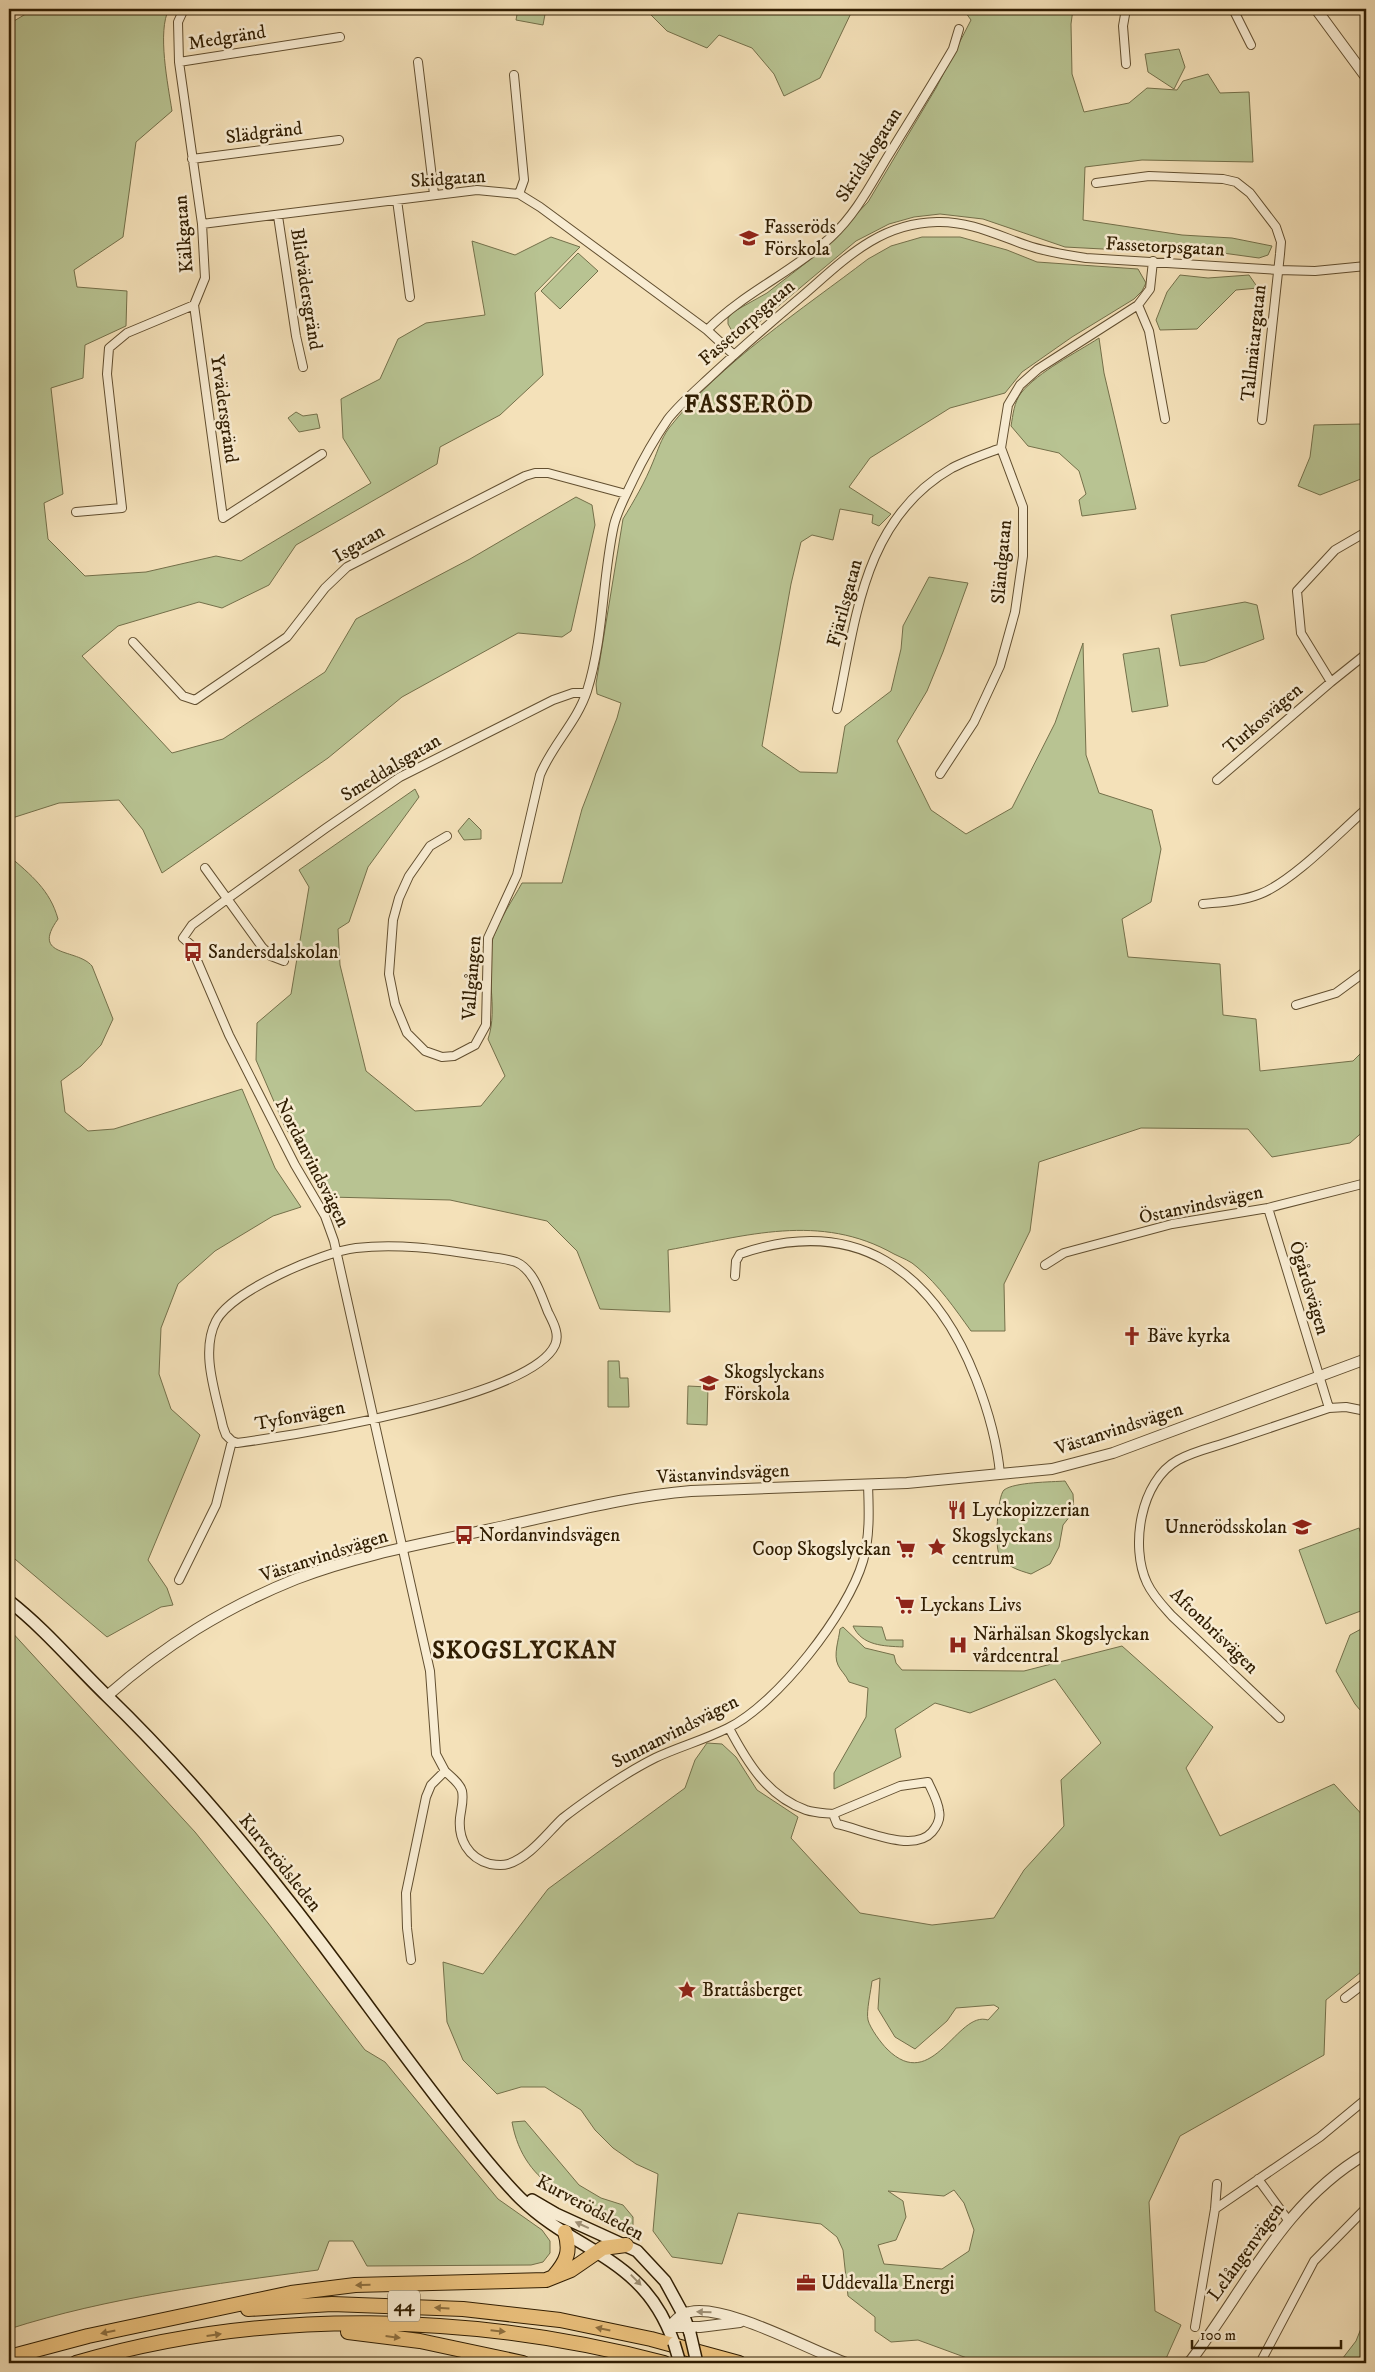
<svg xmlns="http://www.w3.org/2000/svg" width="1375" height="2372" font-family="'IM FELL DW Pica',serif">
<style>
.green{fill:#b8c392;stroke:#74704a;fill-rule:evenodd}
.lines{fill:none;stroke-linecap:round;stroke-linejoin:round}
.minor-casing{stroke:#624f30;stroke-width:10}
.tertiary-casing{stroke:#624f30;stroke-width:12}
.secondary-casing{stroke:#311e02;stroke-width:14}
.motorway-casing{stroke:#311e02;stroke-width:16}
.minor{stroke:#f8ecd2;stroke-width:8}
.tertiary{stroke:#f8ecd2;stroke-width:10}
.secondary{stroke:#f8ecd2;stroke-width:11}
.motorway{stroke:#eac07c;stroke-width:14}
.secondary-bridge-casing{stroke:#311e02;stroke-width:14;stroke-linecap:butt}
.secondary-bridge{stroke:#f8ecd2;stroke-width:11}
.oneway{fill:#9e8f74}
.oneway2{fill:#8e6f3f}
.labels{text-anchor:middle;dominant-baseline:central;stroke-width:5;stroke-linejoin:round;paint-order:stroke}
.shield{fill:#f8ecd2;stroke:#6d5c40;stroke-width:1}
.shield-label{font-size:18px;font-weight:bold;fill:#311e02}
.street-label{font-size:19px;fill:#311e02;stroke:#f8ecd2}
.poi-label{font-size:19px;fill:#311e02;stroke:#f8ecd2;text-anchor:start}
.district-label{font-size:24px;font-weight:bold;letter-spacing:1px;fill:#311e02;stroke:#f8ecd2}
</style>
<rect width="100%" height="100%" fill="#f4e1b9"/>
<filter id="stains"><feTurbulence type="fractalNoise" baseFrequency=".004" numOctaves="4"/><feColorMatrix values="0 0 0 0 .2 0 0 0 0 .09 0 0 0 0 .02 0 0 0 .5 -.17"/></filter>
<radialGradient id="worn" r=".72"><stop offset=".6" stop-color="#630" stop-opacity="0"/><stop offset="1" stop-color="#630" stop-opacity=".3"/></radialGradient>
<path class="green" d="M34,9H169C157,31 168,85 172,111L136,142L123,237L74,270L77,287L127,291L126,326L85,345L83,378L51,388L63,494L44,503L48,539L85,576L146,572L216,556L241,561L371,483L343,438L341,399L380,379L398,339L426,323L485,315L472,241L515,255L551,237L580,247L535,293L543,375L500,415L440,447L437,464L296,545L269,585L222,608L199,602L118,626L82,656L172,753L223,739L325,672L356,619L470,559L576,497L592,505L595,525L571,631L562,637L518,633L402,697L328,758L162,873L143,830L119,800L59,803L9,819V24Z
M518,9H546L543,25L516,20Z
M650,9H853L820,78L784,96L774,74L752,48L719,35L707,48L667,31L647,11Z
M963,9H1073L1071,24L1072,74L1084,112L1129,103L1147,88L1177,90L1183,81L1208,74L1220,93L1249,92L1253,162L1142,160L1085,167L1083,220L1182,235L1232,238L1272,246L1268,255L1259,258L1201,250L1178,253L1065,247L983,219L940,214L914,217L889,224L856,241L751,329L739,333L732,331L728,324V318L733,312L767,293L820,252L868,202L936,88L971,20Z
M1179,49L1185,67L1174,89L1148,72L1145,54Z
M922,237H960L1007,250L1037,262L1138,269L1146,283L1142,291L1134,299L1072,337L1022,372L1005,393L950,408L870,458L849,487L891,514L879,526L872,523L873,515L840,509L833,540L812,535L801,542L791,584L762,746L800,772L837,773L845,726L891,691L901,649L903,626L929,577L968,583L943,652L927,691L897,741L931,810L966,834L1012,808L1055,723L1083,643L1086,755L1099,793L1152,810L1161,849L1151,902L1122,919L1128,957L1220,964L1223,1015L1256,1019L1260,1071L1353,1061L1366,1048V1129L1350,1143L1272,1157L1248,1129L1141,1128L1039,1162L1030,1231L1004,1284L1005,1331H971C955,1309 939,1285 917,1267C911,1261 902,1258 894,1254C820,1212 746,1236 668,1250L670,1312L600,1309L577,1251L547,1221L450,1200L329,1197L285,1127L256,1060L257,1023L291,994L309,887L299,870L415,789L419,797L368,867L349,922L338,929L340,965L366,1071L415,1111L481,1106L505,1076L488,1039C499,1007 484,971 493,938C499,919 513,900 522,883H562L582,809L617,718L621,703L597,694L596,684L623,519C634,501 645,482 653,462C658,450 661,439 669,428C719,364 804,308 868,259L891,246Z
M578,253L598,271L560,309L541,291Z
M1180,275L1208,278L1249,275L1258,288L1236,290L1197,329L1160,330L1156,320L1167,292Z
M1099,338L1104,373L1136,509L1082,516L1079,500L1086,494L1079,471L1059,453L1028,446L1011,426C1013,415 1014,402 1021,393C1039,371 1076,353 1099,338Z
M1366,349V477L1320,495L1298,486L1310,457L1314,425L1361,424Z
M296,412L303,416L317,414L320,428L299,432L288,418Z
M1245,602L1257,605L1264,639L1205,662L1180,666L1171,615Z
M1159,648L1168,706L1132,712L1123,654Z
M469,818L481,830V839L464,840L458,831Z
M9,856C31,875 50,890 58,919C30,958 77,948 92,966L113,1019L101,1045L81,1066L61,1081L65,1112L88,1131L114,1129L242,1089L275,1168L301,1207L273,1216L215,1251L178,1284L161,1328L159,1374L171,1409L200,1435L148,1560L167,1588L173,1605L161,1607L107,1637L9,1554Z
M608,1361H619L620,1378H628L629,1407H608Z
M688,1386L708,1387L707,1425L687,1424Z
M1065,1481L1073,1494L1074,1511L1063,1525L1059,1547L1050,1564L1031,1574C1018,1570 1006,1567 999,1554C995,1546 997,1497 1004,1490C1014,1482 1052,1482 1065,1481Z
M1359,1528L1366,1548V1609L1326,1624L1299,1550Z
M853,1626L882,1627L886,1640H903V1647C884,1646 862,1646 853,1626Z
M843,1627L865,1648L894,1655L896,1663L902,1670L1024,1671L1122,1646L1213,1727L1186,1768L1220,1836L1334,1784L1366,1819V1968L1326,2000L1324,2055L1180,2136L1149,2202L1155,2311L1181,2325L1164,2363H990L967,2358L918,2340L891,2342L875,2331V2317L848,2296L843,2250L837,2237L821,2224L738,2213L722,2264L672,2257L653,2231L658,2174L636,2164L613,2148L595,2130L581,2110L545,2087H521L497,2094L463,2060L447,2022L443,1962L483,1974L548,1889L685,1788L695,1760L707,1743L722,1744L736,1757L757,1790L798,1817L791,1838L860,1913L932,1925L994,1918L1024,1870L1064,1826L1061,1780L1101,1743L1055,1679L970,1713L935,1703L895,1729L901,1757L834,1789V1773L866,1717L868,1688L849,1682C846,1675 840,1670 838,1665C833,1655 839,1639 840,1629ZM880,1978L878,2009L895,2037L915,2049L947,2021L956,2008L994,2005L999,2008L988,2020C957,2010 933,2095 887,2049C881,2043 870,2028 868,2020C866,2012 871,1990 872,1981ZM954,2190L964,2203L974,2230L969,2251L942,2269L884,2264L878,2245L896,2240L906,2217L903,2201L888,2191L944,2196Z
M1363,1628H1366V1717L1355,1704L1336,1671L1350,1635Z
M9,1629L195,1832L268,1923L365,2050L385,2062L498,2199L542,2230L550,2241V2253L543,2262L531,2265L367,2266L353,2241H329L318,2270C214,2284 109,2297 9,2329Z
M525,2121L579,2185L601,2198L623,2205L633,2217V2226C580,2203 524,2189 512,2122Z
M1366,2316V2363H1339L1356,2341Z"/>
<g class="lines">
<g class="minor-casing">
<path id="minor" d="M1233,9L1251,45
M179,62L340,37
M418,62L434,194
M1126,64L1123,26L1126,9
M514,75L524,180L519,194
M192,159L339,140
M1096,183L1149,176L1223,179L1236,182L1250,193L1276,227L1281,242L1280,254L1262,420
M397,200L410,297
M278,216L296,336L303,367
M202,224L477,190L519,194L540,207L707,330L734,355
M194,305L223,518L322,454
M1138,305L1149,331L1165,419
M707,330C743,293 793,272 831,237C856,214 871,184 888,156C910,120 932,85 953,49L959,29
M76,512L122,508L107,374L109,348L127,333L194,305L205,278L202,224L179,62L178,22L184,9
M1366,532L1335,550L1297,591L1301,633L1331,682L1366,654
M133,642L183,696L195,700L287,637L325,588L347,567L525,476L535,473H548L626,494
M837,709C856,619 863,519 952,468C967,460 985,454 1001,448
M940,774L974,722L1000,666L1015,612L1023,556V507L1001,448L1008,405L1020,385L1038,369L1138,305L1150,289L1153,261
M1217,780L1331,682
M447,836L430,846L409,876L399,898L393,920L389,974L395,1004L407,1033L425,1051L442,1057L454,1056L475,1045L486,1025L488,938L517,875L540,775C552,745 577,722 587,691C604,637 602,579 614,525C618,509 626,495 633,480C643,459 655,438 668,419C680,404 695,391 709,378C739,350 770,323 801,297C843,261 878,223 937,222C969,221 997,235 1026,245C1046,252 1066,255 1086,258L1279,270L1315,271L1366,266
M205,868L262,947L271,956L284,961
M1203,904C1222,902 1242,901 1260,894C1292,882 1339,833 1366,809
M1296,1005L1336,993L1366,971
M1268,1208L1329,1408
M1045,1265L1064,1253L1172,1224L1268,1208L1366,1183
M735,1276L736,1261L740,1254C856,1214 934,1271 976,1379C988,1410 997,1440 1000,1474
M179,1580L216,1505L232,1441L226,1435L223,1427C216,1394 200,1352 216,1321C232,1290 323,1252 356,1248C397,1243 438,1249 477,1255C490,1257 504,1258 516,1262C534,1270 541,1295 548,1312C553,1322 560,1334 555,1345C531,1398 296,1435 237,1443L232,1441
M1280,1718L1172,1616C1163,1606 1153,1596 1147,1583C1130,1547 1140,1481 1178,1460C1194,1451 1214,1447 1231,1441C1264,1430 1296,1419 1329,1408L1346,1407L1366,1411
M729,1728C747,1762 767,1796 806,1810C815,1813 824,1813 833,1814L837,1824C862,1829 913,1854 932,1832C937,1826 941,1819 939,1811C938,1801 932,1791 928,1782L900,1786L833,1814
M445,1771C451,1777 460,1783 462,1791C464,1800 461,1809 460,1818C458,1839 468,1858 490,1864C496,1865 502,1866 508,1864C530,1857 547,1833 563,1818C573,1810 583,1803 593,1796C613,1782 633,1769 655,1758C678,1747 704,1740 728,1728C777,1704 848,1613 863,1561C870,1537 869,1510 868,1485
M411,1960L407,1928L406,1893L426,1797L431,1785L445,1771L436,1754L430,1671L334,1241L325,1216L295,1165L229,1035L190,944L183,938L192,925L227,899L326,828L400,777L553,700L573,693H586
M1345,1998L1366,1982
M1258,2179L1288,2220
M1215,2209L1320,2137L1366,2099
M1195,2327L1215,2209L1217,2184
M1260,2363L1314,2261L1366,2208"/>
</g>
<g class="tertiary-casing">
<path id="tertiary" d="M1316,9L1366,77
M107,1696C165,1645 224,1608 296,1579C363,1553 438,1541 509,1525C569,1512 629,1496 691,1491L907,1483L1052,1469L1113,1453L1366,1359
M669,2327C675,2321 681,2313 690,2312C727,2304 809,2350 846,2363
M669,2327H700L740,2322
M1189,2363C1245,2290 1283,2202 1366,2154"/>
</g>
<g class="secondary-casing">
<path id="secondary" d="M9,1601C45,1629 74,1664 107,1696C195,1781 273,1877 346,1976C383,2026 419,2076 458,2125C478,2150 497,2175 520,2198C577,2254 644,2256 674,2343
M532,2200L556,2214L637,2251L665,2281L683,2314L690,2333"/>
</g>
<g class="motorway-casing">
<path id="motorway" d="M554,2276C567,2261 571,2251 565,2232
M248,2309L332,2304L463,2309L560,2320L651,2339L739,2363
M348,2332L420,2341L523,2363
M9,2357L88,2336L291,2293L355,2285L546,2280L571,2270L603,2248L626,2245
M76,2363C266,2307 474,2313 664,2363"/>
</g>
<use href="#minor" class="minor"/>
<use href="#tertiary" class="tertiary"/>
<use href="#secondary" class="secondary"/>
<use href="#motorway" class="motorway"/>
<g class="secondary-bridge-casing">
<path id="secondary-bridge" d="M690,2333L697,2363
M674,2343L680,2363"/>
</g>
<use href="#secondary-bridge" class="secondary-bridge"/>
</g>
<defs><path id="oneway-solid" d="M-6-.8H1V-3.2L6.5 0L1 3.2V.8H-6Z" transform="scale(1.25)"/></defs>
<g class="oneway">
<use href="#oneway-solid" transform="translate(582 2225) rotate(-155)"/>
<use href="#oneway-solid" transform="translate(636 2280) rotate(46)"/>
<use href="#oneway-solid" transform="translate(704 2312) rotate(-178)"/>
</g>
<g class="oneway2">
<use href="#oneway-solid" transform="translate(363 2285) rotate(179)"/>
<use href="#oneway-solid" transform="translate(442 2308) rotate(-177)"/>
<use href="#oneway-solid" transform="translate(603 2329) rotate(-168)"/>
<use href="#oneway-solid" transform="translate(498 2331) rotate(6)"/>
<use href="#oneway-solid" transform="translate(108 2332) rotate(168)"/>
<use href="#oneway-solid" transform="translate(214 2335) rotate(-8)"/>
<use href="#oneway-solid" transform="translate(393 2337) rotate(7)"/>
</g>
<defs>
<g id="school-bare" transform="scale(1.5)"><path d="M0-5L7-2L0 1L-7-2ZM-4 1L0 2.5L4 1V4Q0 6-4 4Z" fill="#8f2418" stroke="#f8ecd2" stroke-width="2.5" paint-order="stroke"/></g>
<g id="bus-bare" transform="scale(1.5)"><path d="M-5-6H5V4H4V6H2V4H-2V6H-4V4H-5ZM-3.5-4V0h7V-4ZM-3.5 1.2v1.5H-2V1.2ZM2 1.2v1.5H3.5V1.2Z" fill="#8f2418" stroke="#f8ecd2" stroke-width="2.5" paint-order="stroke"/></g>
<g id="church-bare" transform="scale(1.5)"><path d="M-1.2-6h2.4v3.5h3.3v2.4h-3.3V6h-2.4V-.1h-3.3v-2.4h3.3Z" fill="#8f2418" stroke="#f8ecd2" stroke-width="2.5" paint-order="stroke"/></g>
<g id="restaurant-bare" transform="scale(1.5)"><path d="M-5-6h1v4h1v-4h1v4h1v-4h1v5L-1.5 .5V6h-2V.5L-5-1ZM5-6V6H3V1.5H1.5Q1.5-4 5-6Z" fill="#8f2418" stroke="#f8ecd2" stroke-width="2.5" paint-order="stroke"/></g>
<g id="sight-bare" transform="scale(1.5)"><path d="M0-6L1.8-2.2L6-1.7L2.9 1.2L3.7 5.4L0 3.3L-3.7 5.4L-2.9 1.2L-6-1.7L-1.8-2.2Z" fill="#8f2418" stroke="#f8ecd2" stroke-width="2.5" paint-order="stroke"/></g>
<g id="supermarket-bare" transform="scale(1.5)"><path d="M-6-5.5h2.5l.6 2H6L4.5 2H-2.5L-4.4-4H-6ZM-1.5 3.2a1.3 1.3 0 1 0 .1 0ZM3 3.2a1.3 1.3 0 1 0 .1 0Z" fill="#8f2418" stroke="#f8ecd2" stroke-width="2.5" paint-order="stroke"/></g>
<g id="hospital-bare" transform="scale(1.5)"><path d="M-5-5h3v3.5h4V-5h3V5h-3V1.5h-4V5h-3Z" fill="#8f2418" stroke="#f8ecd2" stroke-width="2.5" paint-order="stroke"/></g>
<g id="office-bare" transform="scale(1.5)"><path d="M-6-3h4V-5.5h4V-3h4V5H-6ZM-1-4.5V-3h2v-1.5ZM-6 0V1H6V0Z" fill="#8f2418" stroke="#f8ecd2" stroke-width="2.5" paint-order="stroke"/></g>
</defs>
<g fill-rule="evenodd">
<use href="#school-bare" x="749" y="238"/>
<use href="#bus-bare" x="193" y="952"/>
<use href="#church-bare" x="1132" y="1336"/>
<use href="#school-bare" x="709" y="1383"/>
<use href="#restaurant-bare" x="957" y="1510"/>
<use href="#school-bare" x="1302" y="1527"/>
<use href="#bus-bare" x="464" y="1535"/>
<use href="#sight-bare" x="937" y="1547"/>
<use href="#supermarket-bare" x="906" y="1549"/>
<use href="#supermarket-bare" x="905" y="1605"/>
<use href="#hospital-bare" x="958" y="1645"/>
<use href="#sight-bare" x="687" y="1990"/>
<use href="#office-bare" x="806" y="2283"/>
</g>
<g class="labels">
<rect class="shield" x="388" y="2290.5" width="32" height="31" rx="4"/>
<g class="shield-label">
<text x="404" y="2306">44</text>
</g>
<g class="street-label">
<text transform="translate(227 38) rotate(-9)">Medgränd</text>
<text transform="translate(264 133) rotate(-7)">Slädgränd</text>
<text transform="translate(869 155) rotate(-58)">Skridskogatan</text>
<text transform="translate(448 179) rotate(-4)">Skidgatan</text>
<text transform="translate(184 234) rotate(-95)">Kälkgatan</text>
<text transform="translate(1165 247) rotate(3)">Fassetorpsgatan</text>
<text transform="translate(306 289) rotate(81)">Blidvädersgränd</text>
<text transform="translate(747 323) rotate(-41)">Fassetorpsgatan</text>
<text transform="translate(1254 343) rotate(-84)">Tallmätargatan</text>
<text transform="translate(224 409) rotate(82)">Yrvädersgränd</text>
<text transform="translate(359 544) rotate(-31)">Isgatan</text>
<text transform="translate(1002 562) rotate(-85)">Sländgatan</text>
<text transform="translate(845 603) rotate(-75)">Fjärilsgatan</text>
<text transform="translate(1263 719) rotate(-41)">Turkosvägen</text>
<text transform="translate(391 768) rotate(-31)">Smeddalsgatan</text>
<text transform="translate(472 978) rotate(-86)">Vallgången</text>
<text transform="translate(312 1163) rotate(63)">Nordanvindsvägen</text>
<text transform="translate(1201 1205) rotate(-12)">Östanvindsvägen</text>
<text transform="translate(1309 1288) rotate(73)">Ögårdsvägen</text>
<text transform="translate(300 1416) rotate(-11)">Tyfonvägen</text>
<text transform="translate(1119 1429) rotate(-18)">Västanvindsvägen</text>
<text transform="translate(723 1474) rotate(-3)">Västanvindsvägen</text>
<text transform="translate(324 1556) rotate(-18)">Västanvindsvägen</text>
<text transform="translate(1214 1631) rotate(44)">Aftonbrisvägen</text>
<text transform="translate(675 1732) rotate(-27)">Sunnanvindsvägen</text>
<text transform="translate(280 1863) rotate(51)">Kurverödsleden</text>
<text transform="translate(590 2208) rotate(28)">Kurverödsleden</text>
<text transform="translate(1246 2252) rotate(-54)">Lelångenvägen</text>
</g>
<g class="poi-label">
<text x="764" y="227">Fasseröds<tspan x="764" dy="22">Förskola</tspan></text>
<text x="208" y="952">Sandersdalskolan</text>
<text x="1147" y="1336">Bäve kyrka</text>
<text x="724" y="1372">Skogslyckans<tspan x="724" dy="22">Förskola</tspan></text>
<text x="972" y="1510">Lyckopizzerian</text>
<text x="1287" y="1527" text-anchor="end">Unnerödsskolan</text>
<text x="479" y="1535">Nordanvindsvägen</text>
<text x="952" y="1536">Skogslyckans<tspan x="952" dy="22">centrum</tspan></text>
<text x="891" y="1549" text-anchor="end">Coop Skogslyckan</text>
<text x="920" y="1605">Lyckans Livs</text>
<text x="973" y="1634">Närhälsan Skogslyckan<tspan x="973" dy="22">vårdcentral</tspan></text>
<text x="702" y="1990">Brattåsberget</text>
<text x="821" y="2283">Uddevalla Energi</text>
</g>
<g class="district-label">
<text x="749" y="405">FASSERÖD</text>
<text x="525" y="1651">SKOGSLYCKAN</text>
</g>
</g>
<rect width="1375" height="2372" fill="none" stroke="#f4e1b9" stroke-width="30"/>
<rect x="10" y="10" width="1355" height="2352" fill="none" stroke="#311e02" stroke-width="2.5"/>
<rect x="15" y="15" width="1345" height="2342" fill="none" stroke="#311e02"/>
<path d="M1192 2340v8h149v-8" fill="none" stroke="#311e02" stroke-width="2.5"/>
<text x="1200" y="2340" font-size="15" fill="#311e02" stroke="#f8ecd2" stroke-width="4" paint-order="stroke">100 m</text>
<rect width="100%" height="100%" filter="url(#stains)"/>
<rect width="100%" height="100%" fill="url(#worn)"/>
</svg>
